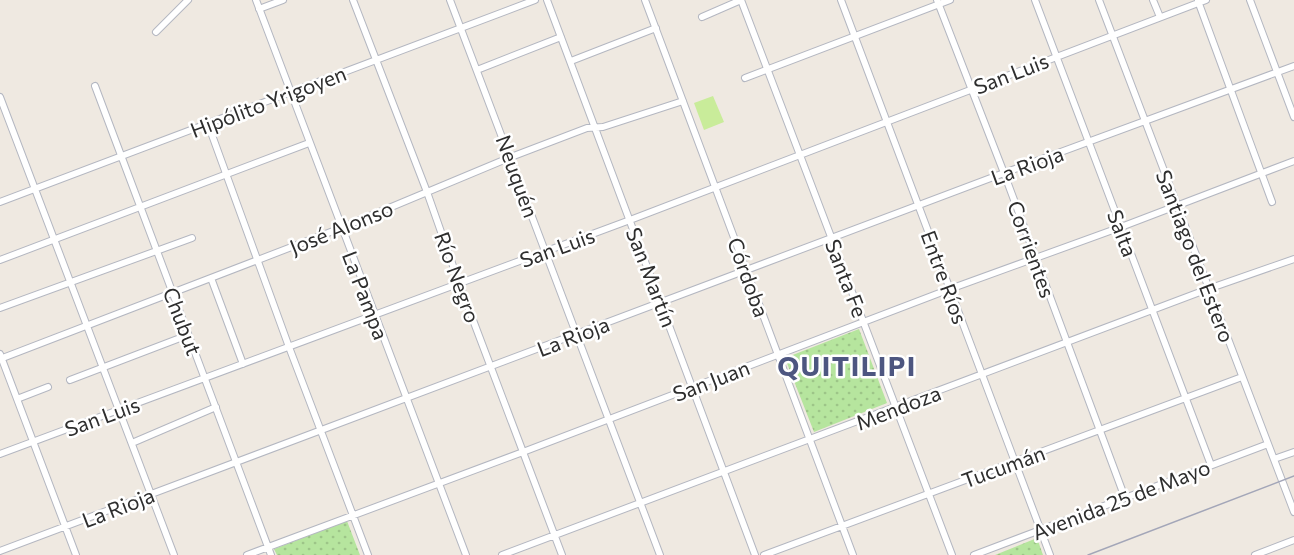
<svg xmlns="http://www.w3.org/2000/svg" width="1294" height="555" font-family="Commissioner,sans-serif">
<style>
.park{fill:url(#park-dots)}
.pitch{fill:#c9ec9a}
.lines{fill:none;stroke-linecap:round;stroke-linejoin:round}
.minor-casing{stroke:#b4b7c1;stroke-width:8}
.minor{stroke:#fff;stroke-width:6}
.rail{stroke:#a3a6b8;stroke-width:1.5}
.labels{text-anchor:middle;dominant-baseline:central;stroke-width:5;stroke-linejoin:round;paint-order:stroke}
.street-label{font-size:21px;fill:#2e2e2e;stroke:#fff}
.district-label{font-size:27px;font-weight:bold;letter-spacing:1.5px;fill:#4d5680;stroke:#fff}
</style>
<defs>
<pattern id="park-dots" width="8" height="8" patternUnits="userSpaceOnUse" patternTransform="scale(1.5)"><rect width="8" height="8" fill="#b6e59e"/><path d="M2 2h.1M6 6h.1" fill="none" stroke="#9dc588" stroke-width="1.8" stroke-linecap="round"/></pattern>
</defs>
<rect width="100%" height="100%" fill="#efe9e1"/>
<path class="park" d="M859,329L887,403L814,432L785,358Z
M347,521L360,555H277L274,549Z
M1037,538L1043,555H995Z"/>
<path class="pitch" d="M713,96L724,122L704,130L694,103Z"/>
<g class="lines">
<g class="minor-casing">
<path id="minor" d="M256,0L466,555
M353,0L427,192L459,283L562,555
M450,0L660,555
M547,0L755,555
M645,0L853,555
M841,0L1050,555
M937,0L1004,173L1125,498
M1035,0L1211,465
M1099,0L1294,512
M1153,0L1160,17
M1250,0L1294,117
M1198,1L1272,202
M259,9L283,0
M702,17L741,0L952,555
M156,32L188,0
M571,61L656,28
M477,70L561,37
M745,78L950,0
M95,86L271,555
M0,97L174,555
M208,124L289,347L368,555
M0,202L535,0
M0,260L309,143
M211,278L243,364
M0,308L192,238
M0,354L76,555
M0,359L341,228L511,157L587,128L603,127L683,101
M70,380L188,335
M17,399L48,387
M132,443L216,407
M0,454L630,220L1206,0
M1274,459L1294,452
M0,551L1004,173L1294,66
M247,555L523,452L950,289L1121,227L1294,161
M502,555L1208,289L1294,259
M764,555L1242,377
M974,555L1268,444
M1255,555L1294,540"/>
</g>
<use href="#minor" class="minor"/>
<path class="rail" d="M1088,555L1294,476"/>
</g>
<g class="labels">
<g class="street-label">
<text transform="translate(1011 73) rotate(-21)">San Luis</text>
<text transform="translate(268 101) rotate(-21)">Hipólito Yrigoyen</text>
<text transform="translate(1027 165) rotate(-20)">La Rioja</text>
<text transform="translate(518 176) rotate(70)">Neuquén</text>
<text transform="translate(341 227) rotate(-22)">José Alonso</text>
<text transform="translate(1123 233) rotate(69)">Salta</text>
<text transform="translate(557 247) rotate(-20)">San Luis</text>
<text transform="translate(1032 249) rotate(70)">Corrientes</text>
<text transform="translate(1196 256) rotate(69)">Santiago del Estero</text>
<text transform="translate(458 277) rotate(70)">Río Negro</text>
<text transform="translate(652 277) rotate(69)">San Martín</text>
<text transform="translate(749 277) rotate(70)">Córdoba</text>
<text transform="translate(945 277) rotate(70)">Entre Ríos</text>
<text transform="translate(847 278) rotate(69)">Santa Fe</text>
<text transform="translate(366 295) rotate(69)">La Pampa</text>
<text transform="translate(183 321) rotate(69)">Chubut</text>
<text transform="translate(573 336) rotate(-21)">La Rioja</text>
<text transform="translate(711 380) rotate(-21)">San Juan</text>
<text transform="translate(898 407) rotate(-21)">Mendoza</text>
<text transform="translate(102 416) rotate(-20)">San Luis</text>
<text transform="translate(1003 466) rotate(-20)">Tucumán</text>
<text transform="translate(1121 499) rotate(-21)">Avenida 25 de Mayo</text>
<text transform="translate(118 507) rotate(-21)">La Rioja</text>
</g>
<g class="district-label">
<text x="847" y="365">QUITILIPI</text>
</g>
</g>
</svg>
